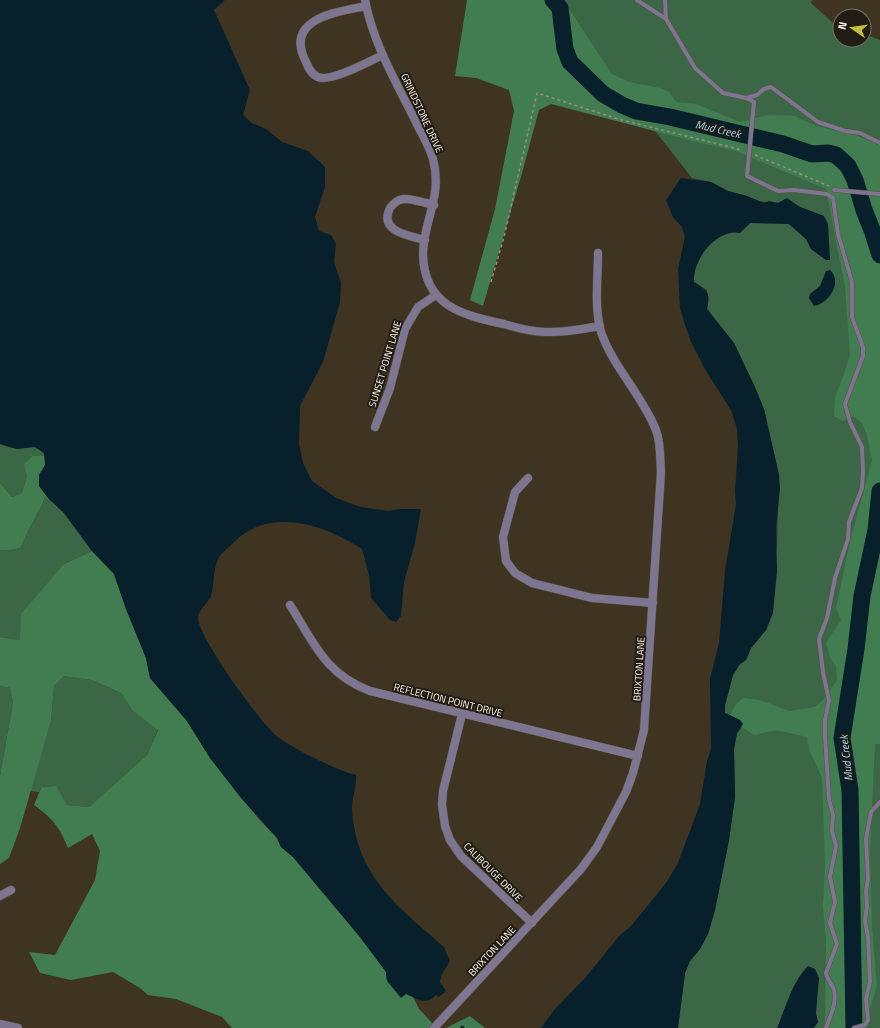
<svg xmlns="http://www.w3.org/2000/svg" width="880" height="1028" font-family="'Titillium Web',sans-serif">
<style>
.green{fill:#3b6746}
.forest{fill:#427d51}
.water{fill:#07202b}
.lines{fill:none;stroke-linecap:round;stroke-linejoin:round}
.stream{stroke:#07202b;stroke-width:3}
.river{stroke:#07202b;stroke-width:17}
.service-casing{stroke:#5d5242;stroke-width:5}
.minor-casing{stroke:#5d5242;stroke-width:9}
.path{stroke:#988f80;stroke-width:1.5;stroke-dasharray:3 3;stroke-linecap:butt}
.service{stroke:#7e7590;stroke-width:4}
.minor{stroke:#7e7590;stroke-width:8}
.labels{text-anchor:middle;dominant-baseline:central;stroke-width:4;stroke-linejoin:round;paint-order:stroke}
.street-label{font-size:10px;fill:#f9f2e7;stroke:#211c14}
.water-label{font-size:11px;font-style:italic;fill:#a2defc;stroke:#211c14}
</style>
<rect width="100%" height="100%" fill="#3f3422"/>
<path class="green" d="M556,0H812L811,3L833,23L840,25V40H864V34L880,40V1028H678L685,973L690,961L700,949L708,934L715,910L729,840L735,797L734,749L737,733L741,728L740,720L725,713V705L733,675L740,664L746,660L751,648L766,630L777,543L779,475L764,409L754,385L734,343L707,309V290L694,282C693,266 705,245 719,237C731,231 742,234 750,223L789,224L806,239L811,249L826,260L824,216L800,207L787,199L778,203L758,201L747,196L728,191L711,182L692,178L619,85L569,8Z
M0,444C4,445 9,448 13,448C24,449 39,442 45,456H33L22,493L12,497L0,483Z
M46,495L64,513L92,551L64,564L20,640L0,637V550L4,551L21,548C27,529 39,514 46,495Z
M64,676L92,680L121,693L133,711L158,729L147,755L89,807L67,805L41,788L39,792L30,791L51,721L54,686Z
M0,686L10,688L13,702L0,776Z"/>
<path class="forest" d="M467,0H556L569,8L612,74L629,82L660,88L669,92L676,102L696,104L740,122L768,115L794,116L816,126L858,136L880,145V744H875L870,849L872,928L877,986L864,1028H825L826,939L823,907L825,864L822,778L809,749L807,737L776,730L754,735L745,729L741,728L743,724L740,720L730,715L736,704L743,698L760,700L789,711L815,707L823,700L837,680L836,666L830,658L826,643L841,620L836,608L850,542L872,460L867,435L862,423L853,416L843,421L834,416L835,398L844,374L850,354L845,287L826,189L736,151L693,141L551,104L539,110L522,173L483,306L470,300L495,209L514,111L509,90L476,78L455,76Z
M33,456H45V469L39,475V486L46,495C39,514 27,529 21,548L4,551L0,550V483L12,497L22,493L27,476L24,464Z
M92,551L114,574L126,609L146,658L150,678L187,721L210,758L258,818L277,838L281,847L293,857L360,937L386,972L387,981L413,997L419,1009L437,1028H232L222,1017L176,999L148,995L140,988L113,972L71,980L40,973L29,952L55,955L95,880L100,851L92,834L68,848C59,826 53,819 34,805L41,788L56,786L67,805L89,807L147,755L158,730L133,711L121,693L92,680L64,676L54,686L51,721L20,828L9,858L0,864V776L13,702L10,688L0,686V637L20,640L21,614L64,564Z
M470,1016L485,1028H446Z"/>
<path class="water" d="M0,0H225L214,10L250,90L243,115L252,123L266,129L282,142L308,151L325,167V187L315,217L319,231L331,235L336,244L334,262L341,283L340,302L323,362L300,406L299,444L303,463L312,481L336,498L361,507L388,511L400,509H421L415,543L404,582L401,616L396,622L390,620L371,598L369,575L362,549C325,525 270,506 234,542C229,547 221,553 218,559C213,571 214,581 212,592C211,602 199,607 198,618C198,637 263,727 279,738C296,750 336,770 356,775C357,787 352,796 352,808C352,814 353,821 354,826C362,881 405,913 444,947L450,961L441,976L440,982L446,991L439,997L436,995C426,1006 417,999 406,994L401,998L387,981L386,972L360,937L293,857L281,847L277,838L241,798L210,758L187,721L150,678L146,658L126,609L114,574L92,551L64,513L49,499L39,486V475L45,465L44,453L35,447L17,449L0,444Z
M681,178L711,182L728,191L747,196L764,203L769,201L778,203L787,198L800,207L824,216L828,224L830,260H826L811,249L806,239L789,224L750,223L740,233C716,228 692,261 694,282C707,291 711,291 707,309L734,343L754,385L764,409L779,475L780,489L776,527L777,571L773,613L766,630L751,648L746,660L740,664L733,675L725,705V713L740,720L743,724L737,733L734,749L735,797L729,840L715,910L708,934L700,949L690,961L685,973L678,1028H541L554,1010L585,978L620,935L631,926L666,883L678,863L700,804L707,761L711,749L710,679L719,643L725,571L736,504L735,491L738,447L737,429L731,410L706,371L691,342L685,325L680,308L678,269L685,237L682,227L673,217L666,200Z
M830,270C843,281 829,304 814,306L809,298L810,294L820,286L826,271Z
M808,966L815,969L819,978L816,1013L818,1022L814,1028H777C786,1007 792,982 808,966Z"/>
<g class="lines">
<path class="stream" d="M462,1027L463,1028"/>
<path class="river" d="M553,0L560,8L565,49L570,62L603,94L622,105L636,111L670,117L783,144L812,154L828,153L836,155L848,166L855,180L864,210L872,230L880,255
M854,1028L850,790L842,738L856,649L862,596L876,530L880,491"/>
<g class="service-casing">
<path id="service" d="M637,0L666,19L695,68L723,93L746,98L757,95L764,89L771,87L818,122L845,131L860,133L880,143
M665,0L666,19
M746,98L754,102L747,176L778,191L794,190L827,194L833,198L838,234L852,282V317L863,347V356L845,404L850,422L862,447L863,472L862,488L849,522L848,539L835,578L827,618L819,639L823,672L829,700L825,720V736L829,799L833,815L832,831L836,846L830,877L835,902L830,923L837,944L826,973C827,979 832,984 834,990C837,1004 830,1016 826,1028
M834,190L880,194
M854,1028L865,1025L868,1020L866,999L870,982L868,937L865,921L867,906L866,891L868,879L866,839L871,812L880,802"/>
</g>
<g class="minor-casing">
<path id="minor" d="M365,0C373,43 396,82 415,120C421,133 429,145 433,159C443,197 423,221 423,254C424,306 462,315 504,324C517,328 532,332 546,332C564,333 582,329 600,326
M366,6C338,12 283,18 306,62C309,70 314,78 323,78C339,78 368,62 383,55
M425,240C410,236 378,232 390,208C393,204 397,200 403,199C412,198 424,203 434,205
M375,427L390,388L405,329L418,307L436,295
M528,478L515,492L503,537L506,561L515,573L532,583L592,598L653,603
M290,605C314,643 325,674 370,691L638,756
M462,714L443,791L442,805L445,826L450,840L461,856L532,923
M0,896L11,890
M0,1024L18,1028
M434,1028L581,869L597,847L626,792L633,773L644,730L661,472C660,459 661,443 656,430C642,395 613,367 601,332C594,307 598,278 598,253"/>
</g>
<path class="path" d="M755,155L829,186
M491,282L504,237L537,93L618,119L742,150"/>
<use href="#service" class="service"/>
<use href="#minor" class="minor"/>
</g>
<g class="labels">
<g class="street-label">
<text transform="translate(422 113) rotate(65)">GRINDSTONE DRIVE</text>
<text transform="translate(385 364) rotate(-73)">SUNSET POINT LANE</text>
<text transform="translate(639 669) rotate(-86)">BRIXTON LANE</text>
<text transform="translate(448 700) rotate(14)">REFLECTION POINT DRIVE</text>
<text transform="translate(493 872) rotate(45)">CALIBOUGE DRIVE</text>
<text transform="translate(492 951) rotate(-47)">BRIXTON LANE</text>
</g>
<g class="water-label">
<text transform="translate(718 129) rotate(13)">Mud Creek</text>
<text transform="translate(846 758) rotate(-96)">Mud Creek</text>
</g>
</g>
<g transform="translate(852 28) rotate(283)"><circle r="19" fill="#211c14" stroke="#777268"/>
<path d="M0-3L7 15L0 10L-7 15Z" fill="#c2bd3f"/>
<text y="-6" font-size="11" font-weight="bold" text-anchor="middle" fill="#f9f2e7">N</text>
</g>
</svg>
